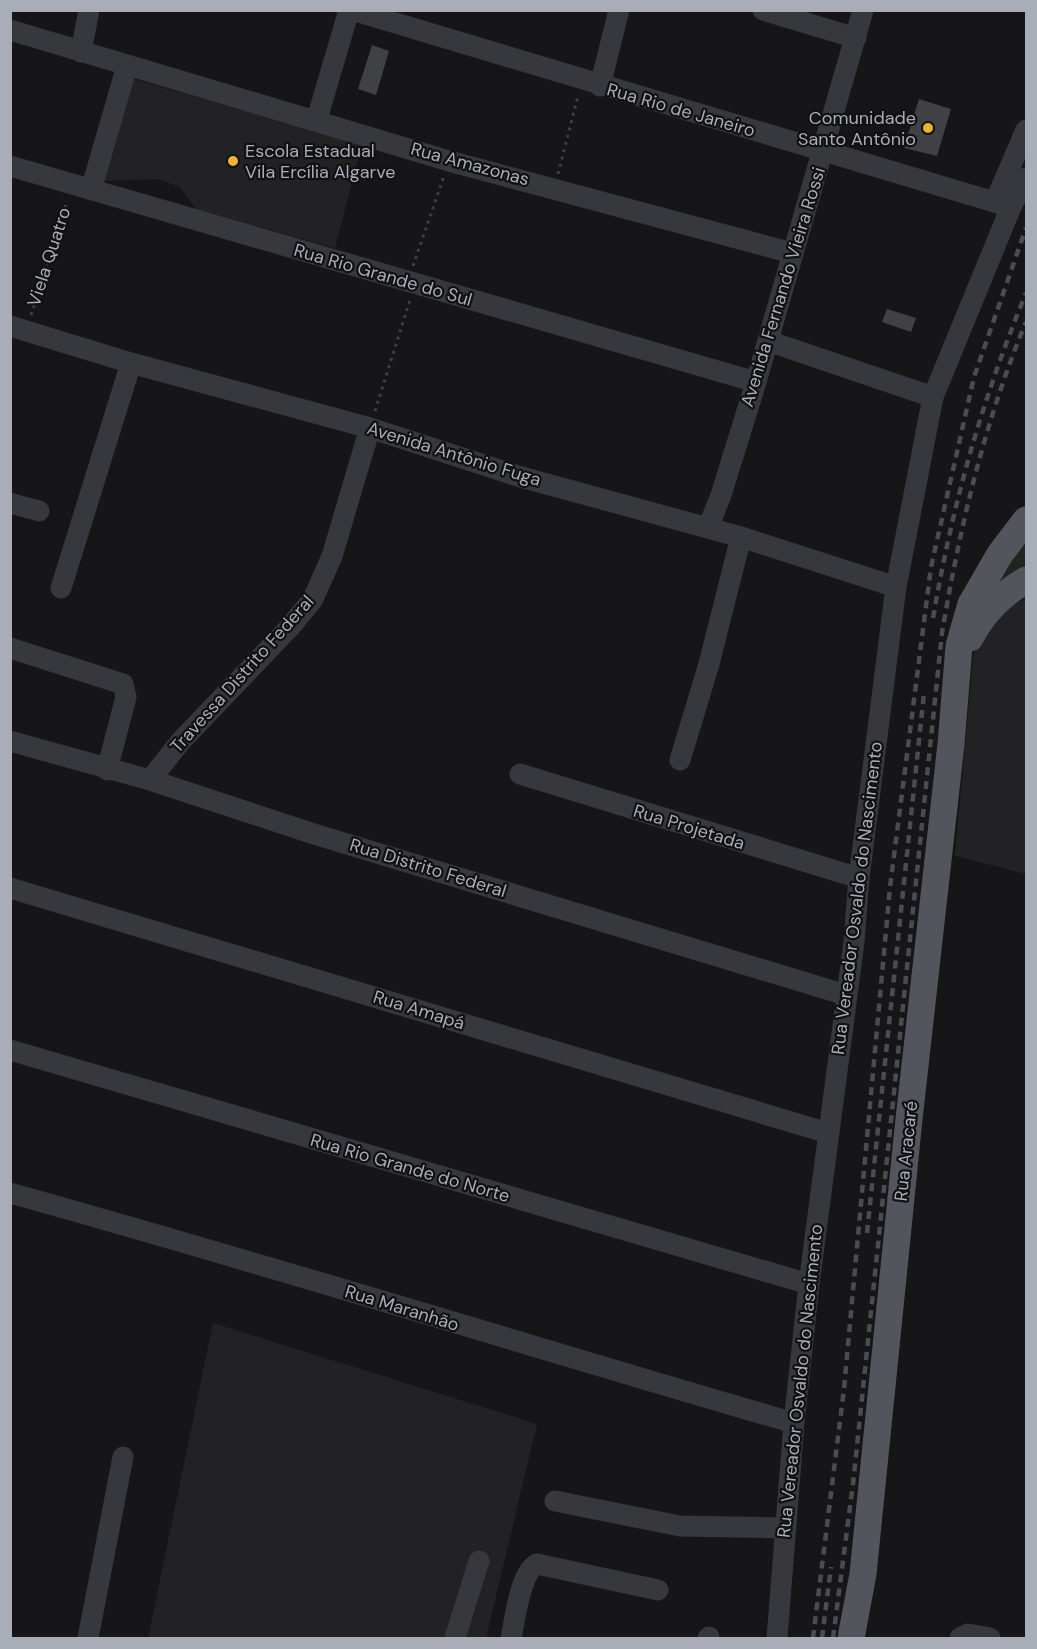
<svg xmlns="http://www.w3.org/2000/svg" width="1037" height="1649" font-family="'DM Sans',sans-serif">
<style>
.built{fill:#222225}
.green{fill:#1e261f}
.building{fill:#404145}
.lines{fill:none;stroke-linecap:round;stroke-linejoin:round}
.path{stroke:#3d3f44;stroke-width:3;stroke-dasharray:3 4.5;stroke-linecap:butt}
.minor{stroke:#37383d;stroke-width:21}
.major{stroke:#53555c;stroke-width:27}
.rail{stroke:#4a4c52;stroke-width:4.5;stroke-dasharray:8 6;stroke-linecap:butt}
.poi-dot{fill:#f2b134;stroke:#111113;stroke-width:2}
.labels{text-anchor:middle;dominant-baseline:central;stroke-width:4.5;stroke-linejoin:round;paint-order:stroke}
.street-label{font-size:18px;fill:#a8adb8;stroke:#111113}
.poi-label{font-size:18px;fill:#a8adb8;stroke:#111113;text-anchor:end}
</style>
<rect width="100%" height="100%" fill="#161618"/>
<path class="built" d="M133,79L362,144L335,248L196,209L180,187L158,179L102,181Z
M1026,598V874L955,856L973,657L981,633L1005,608Z
M213,1323L537,1424L486,1638H148Z"/>
<path class="green" d="M1026,529V567L988,587Z"/>
<path class="building" d="M372,45L389,51L376,95L358,89Z
M919,99L951,109L937,156L904,148Z
M887,309L916,318L911,332L882,322Z"/>
<g class="lines">
<path class="path" d="M558,174L578,96
M413,266L444,176
M31,315L67,201
M375,411L410,300"/>
<path class="minor" d="M352,10L1011,207
M763,10L856,38
M10,30L449,161L792,253
M81,52L89,10
M600,86L619,10
M317,119L349,10
M10,166L756,382
M91,190L127,66
M995,202L1026,130
M10,326L131,363L370,428L521,477L741,537L896,587
M768,341L933,397
M10,503L39,511
M708,528L721,495L756,382L863,10
M61,588L131,363
M10,648L123,684L126,697L107,770
M10,741L150,780L314,834L846,995
M680,760L709,664L741,537
M520,774L859,878
M150,780L181,741L290,627L313,599L332,556L370,428
M10,888L828,1133
M10,1050L809,1284
M10,1193C273,1266 532,1347 794,1423
M555,1501L680,1526L784,1528
M88,1638L123,1457
M455,1638L479,1561
M511,1638C515,1620 520,1572 537,1564L658,1590
M708,1638L709,1637
M777,1638L794,1423L809,1284L854,942L859,878L896,587L933,397L1011,207L1026,178
M960,1638L968,1634L990,1638"/>
<path class="major" d="M970,638C983,612 1002,594 1026,580
M851,1638L863,1574L909,1119L951,744L959,646L971,604L1000,554L1026,520"/>
<path class="rail" d="M933,618C953,502 981,403 1026,293
M867,1233L924,693
M813,1638L844,1389L890,887L931,567L974,377L1026,228
M822,1638L831,1567
M833,1638L853,1484L942,633C960,527 984,423 1026,322"/>
</g>
<g class="poi-dot">
<circle cx="928" cy="128" r="6"/>
<circle cx="233" cy="161" r="6"/>
</g>
<g class="labels">
<g class="street-label">
<text transform="translate(681 110) rotate(16)">Rua Rio de Janeiro</text>
<text transform="translate(470 164) rotate(15)">Rua Amazonas</text>
<text transform="translate(49 257) rotate(-72)">Viela Quatro</text>
<text transform="translate(383 275) rotate(16)">Rua Rio Grande do Sul</text>
<text transform="translate(783 287) rotate(-73)">Avenida Fernando Vieira Rossi</text>
<text transform="translate(454 454) rotate(17)">Avenida Antônio Fuga</text>
<text transform="translate(242 674) rotate(-48)">Travessa Distrito Federal</text>
<text transform="translate(689 827) rotate(17)">Rua Projetada</text>
<text transform="translate(428 868) rotate(17)">Rua Distrito Federal</text>
<text transform="translate(857 898) rotate(-83)">Rua Vereador Osvaldo do Nascimento</text>
<text transform="translate(419 1010) rotate(17)">Rua Amapá</text>
<text transform="translate(906 1151) rotate(-84)">Rua Aracaré</text>
<text transform="translate(410 1168) rotate(16)">Rua Rio Grande do Norte</text>
<text transform="translate(402 1308) rotate(17)">Rua Maranhão</text>
<text transform="translate(800 1381) rotate(-84)">Rua Vereador Osvaldo do Nascimento</text>
</g>
<g class="poi-label">
<text x="916" y="118">Comunidade<tspan x="916" dy="21">Santo Antônio</tspan></text>
<text x="245" y="151" text-anchor="start">Escola Estadual<tspan x="245" dy="21">Vila Ercília Algarve</tspan></text>
</g>
</g>
<rect width="1037" height="1649" fill="none" stroke="#a8adb8" stroke-width="24"/>
</svg>
